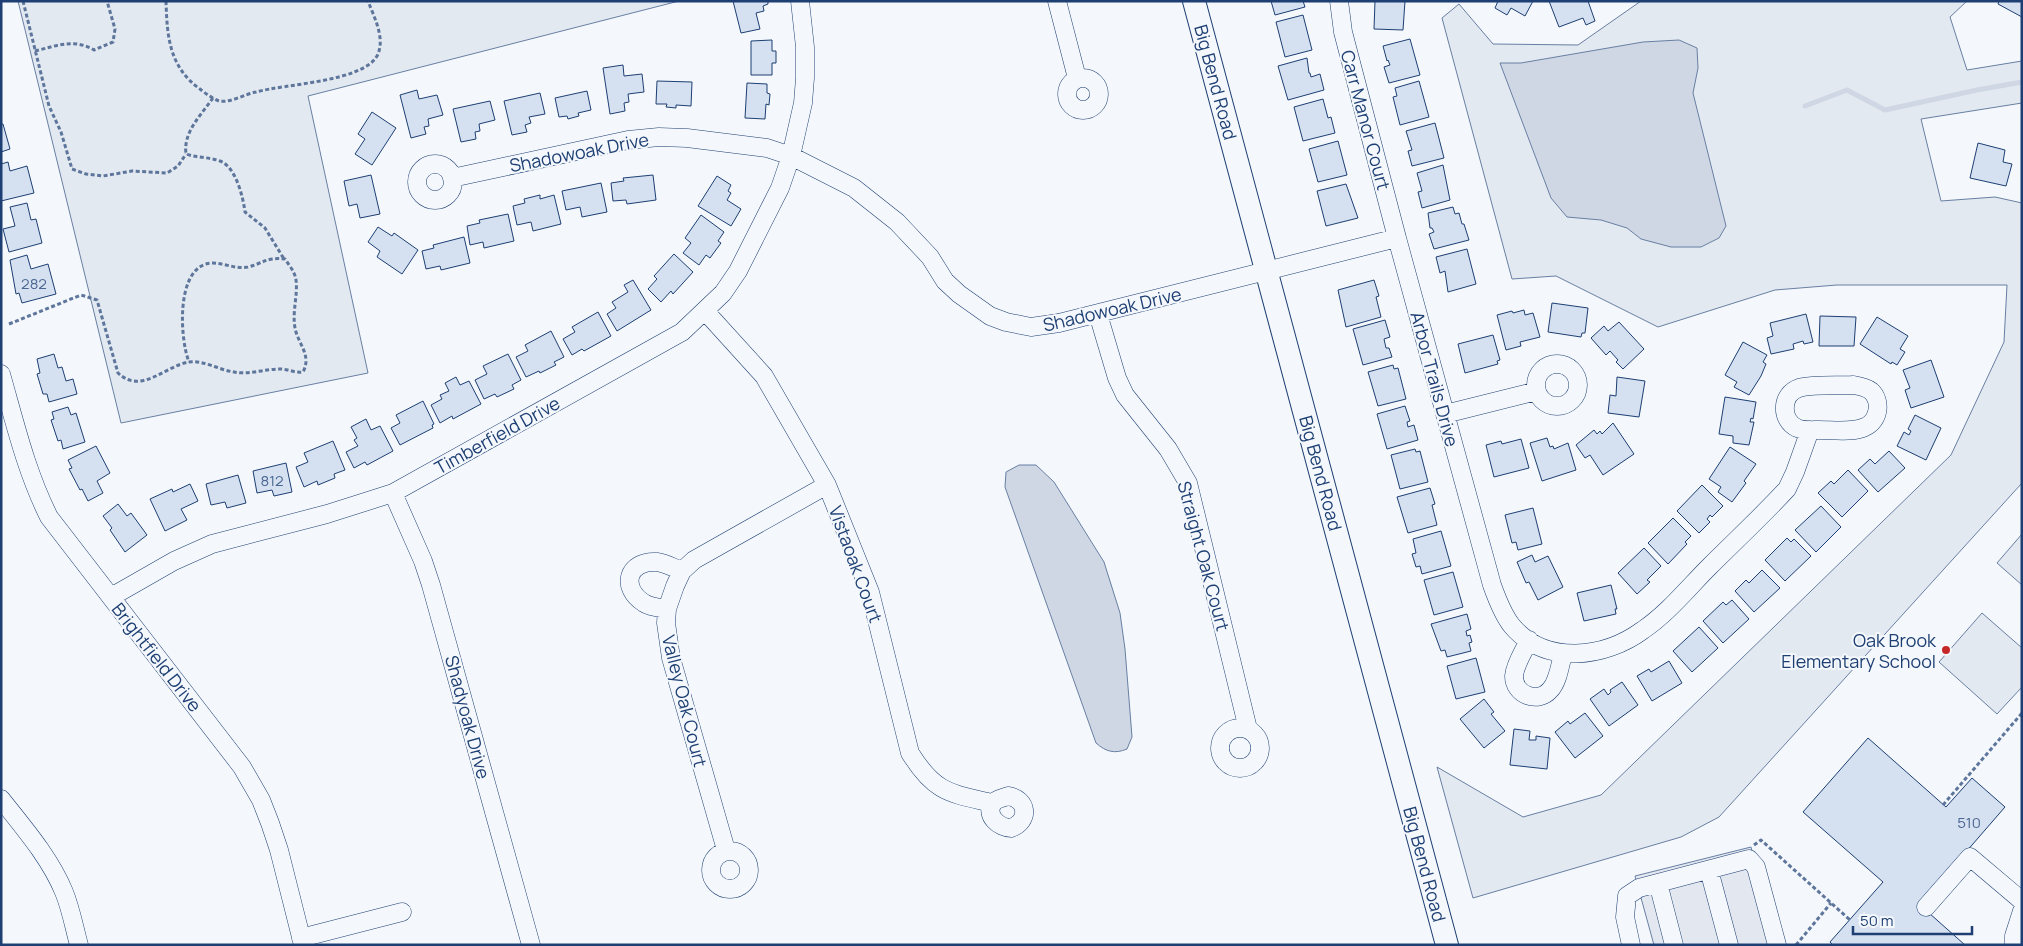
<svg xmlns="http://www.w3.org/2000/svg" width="2023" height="946" font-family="Manrope,sans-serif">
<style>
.green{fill:#e3e9f0;stroke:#687fa3}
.parking{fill:#e3e8f0;stroke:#687fa3}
.water{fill:#cfd7e4;stroke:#687fa3}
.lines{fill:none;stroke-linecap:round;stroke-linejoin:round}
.stream{stroke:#cfd7e4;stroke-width:5}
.building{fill:#d5e0f0;stroke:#1d3f73}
.minor-casing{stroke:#1d3f73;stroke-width:19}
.major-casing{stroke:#1d3f73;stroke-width:24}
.path{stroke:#5e769c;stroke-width:3;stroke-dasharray:4 2.5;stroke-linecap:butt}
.minor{stroke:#f4f7fb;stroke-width:18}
.major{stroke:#f4f7fb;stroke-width:22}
.poi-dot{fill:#c62828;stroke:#f4f7fb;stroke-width:2}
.labels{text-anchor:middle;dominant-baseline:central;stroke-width:4;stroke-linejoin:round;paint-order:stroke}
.number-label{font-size:15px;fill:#4b6792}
.street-label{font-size:18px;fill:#1d3f73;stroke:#f4f7fb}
.poi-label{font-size:18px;fill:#1d3f73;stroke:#f4f7fb;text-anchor:end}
</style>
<rect width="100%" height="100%" fill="#f4f7fb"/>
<path class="green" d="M18,1H679L308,96L368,373L121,423Z
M1641,1H1967L1950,17L1967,70L2022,61V103L1921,119L1941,201L1995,197L2022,203V483L1719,817L1681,837L1473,898L1437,767L1523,817L1601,795L1951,455L2004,342L2007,285H1837L1775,290L1658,327L1556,276L1512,279L1442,18L1459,4L1493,44L1578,45Z
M2022,534V585L1997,563Z
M1982,613L2022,648V687L1997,714L1939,662Z"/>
<path class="parking" d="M1751,847L1777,945H1654L1635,876Z"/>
<path class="water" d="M1679,40L1697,48L1698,68L1693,93L1726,226L1719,238L1701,247H1671L1641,239L1627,228L1601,220L1567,217L1551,198L1500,63H1521L1643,42Z
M1019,465H1036L1054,482L1104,562L1120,613L1125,649L1132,737L1127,749C1115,754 1106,752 1096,743L1005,487L1006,472Z"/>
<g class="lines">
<path class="stream" d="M1805,106L1847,90L1885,110L1977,90L2022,82"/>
</g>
<path class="building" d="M733,1H768V4L763,6L764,11L756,13L760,29L741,33Z
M1271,1H1303L1305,7L1275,15Z
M1375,1H1405L1403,30L1374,29Z
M1498,1H1533L1525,16L1511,8L1507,15L1495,8Z
M1549,1H1588L1595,21L1586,25L1583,18L1559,27Z
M1999,1H2022V17L1998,4Z
M1303,15L1312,50L1285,57L1276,22Z
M1410,39L1420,75L1389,83L1384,67L1390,65L1388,60L1387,61L1383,46Z
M772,40V51H776V63H772V75H751V41Z
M1307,58L1309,73H1310L1311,77L1320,74L1324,90L1288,100L1278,66Z
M623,65L624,76L642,74L644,92L628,94L629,102L624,103L625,111L610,114L603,68Z
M657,81L692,82L691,106L676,105V108L666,107L667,104H656Z
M1419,81L1429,117L1400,125L1393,97L1397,96L1395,88Z
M747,83L767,84V93L770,94L769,105L766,104L765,119L745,118Z
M417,90L419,99L437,95L443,115L428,119L429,126L424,127L426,134L411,138L400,95Z
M587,91L591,110L578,113L579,116L568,119L567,116L559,117L555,98Z
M540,93L545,114L529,117L531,123L525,125L527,132L512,135L504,101Z
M1323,99L1328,118L1331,117L1335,133L1303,141L1294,107Z
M490,101L495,120L479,124L480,131L475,132L476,139L461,142L453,109Z
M372,112L396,128L372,165L355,154L365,139L358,134Z
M1435,123L1444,158L1412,166L1408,151L1412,150L1406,131Z
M1,124H3L10,149L1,152Z
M1338,141L1347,175L1318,182L1309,149Z
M1978,143L2005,150L2003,162L2012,164L2006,186L1970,178Z
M8,162L10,171L27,166L34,193L1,201V164Z
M1443,165L1450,200L1422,208L1418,192L1422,191L1417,173Z
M371,175L380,214L360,218L357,204L349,206L344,181Z
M653,175L656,200L627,204L626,200L613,201L611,183L624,181L623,178Z
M717,176L731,185L728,191L731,193L727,200L741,209L731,226L698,206Z
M601,183L607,212L582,217L580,207L566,210L562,191Z
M1346,184L1358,218L1326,226L1317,191Z
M540,195V199L554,195L561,224L533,231L531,222L517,225L513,206L525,203L524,199Z
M27,203L31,220L36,219L42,243L9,252L3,229L15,226L10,207Z
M1453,207L1455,214L1459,213L1462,224H1464L1469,240L1434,249L1429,234L1434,232L1432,228H1430L1428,213Z
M508,214L514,241L484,248L483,242L470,245L467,226L480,223L479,220Z
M701,215L724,232L718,241L721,243L710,258L706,255L699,265L683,253L691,243L685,238Z
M378,227L392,236L394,233L418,250L402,274L377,257L380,251L368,242Z
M464,237L470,263L441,270L440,266L426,269L422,251L434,248L433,245Z
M1467,249L1476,284L1448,292L1445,271L1440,273L1436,257Z
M674,254L693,272L673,294L671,291L661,302L648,289L657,279L654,276Z
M27,255L31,269L48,264L56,294L22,303L19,293L16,294L10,260Z
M633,280L651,310L617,331L607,314L616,308L612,302L628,292L624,285Z
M1374,280L1379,296L1376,297L1381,317L1346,327L1338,290Z
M1552,303L1588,308L1585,333H1582L1581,337L1548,332Z
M1524,310L1525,315L1533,313L1540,337L1520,342L1521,346L1506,350L1497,315L1512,311L1513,313Z
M598,312L611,336L584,351L582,349L572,355L563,339L575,332L572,327Z
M1806,314L1813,342L1804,344L1803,341L1793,344L1794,349L1771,354L1767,338L1773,336L1770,323Z
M1820,316L1856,317L1854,346H1819Z
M1877,317L1908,336L1900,349L1905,352L1897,365L1892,362L1891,364L1860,344Z
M1385,320L1390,337L1384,339L1386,348H1389L1392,357L1363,365L1353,329Z
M1619,322L1644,349L1623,369L1616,362L1618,360L1610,351L1606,355L1591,338L1604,326L1608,331Z
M551,331L564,357L554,362L556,365L540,373L539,371L526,377L516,357L528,351L525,345Z
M1493,335L1500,360L1497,361L1498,364L1465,373L1458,344Z
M1743,342L1767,355L1763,362L1766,364L1761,376L1749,395L1734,387L1737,382L1725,375Z
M54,354L58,368L62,367L66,381L73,379L77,394L49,402L47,394H43L37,374L40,373L37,359Z
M508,354L521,380L512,385L514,389L497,397L495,394L484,399L475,380L487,374L483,366Z
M1931,360L1944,397L1911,408L1905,390L1910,388L1903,370Z
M1393,365L1394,369L1398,368L1406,399L1378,406L1368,372Z
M456,377L460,385L469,381L481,404L453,419L452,416L440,423L431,405L442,399L440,395L449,391L445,383Z
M1617,377L1645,381L1639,417L1608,413L1610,395L1616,396Z
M1725,397L1756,402L1753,419L1751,418L1750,422H1754L1749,445L1733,443V436L1719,434Z
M423,401L434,424L432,425L433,428L400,445L391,428L400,423L396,415Z
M1405,406L1410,421L1407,422L1408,427L1414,425L1418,440L1387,449L1377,414Z
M68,407L71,415L76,413L85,442L63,449L61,440L58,441L51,420L54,419L52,412Z
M1915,415L1941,428L1926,460L1897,446L1904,432L1909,435L1911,431L1908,429Z
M366,419L371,430L380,426L393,451L367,465L365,462L354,468L346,452L358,446L354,440L357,438L351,427Z
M1613,423L1634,454L1603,475L1590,455L1585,458L1576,445L1594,430L1597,434L1600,431L1602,434Z
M1547,438L1550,447L1553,446L1554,449L1568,443L1576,470L1542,481L1530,443Z
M1521,439L1529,468L1494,477L1486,445L1501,441L1502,444Z
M333,441L345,470L334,474L335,478L318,485L317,481L304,487L296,467L308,462L304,453Z
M96,446L110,473L97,481L103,493L88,501L82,489L80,490L69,469L72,468L68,460Z
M1730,447L1756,464L1744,481L1746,483L1732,502L1718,492L1721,487L1709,479Z
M1415,449L1416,452L1420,451L1428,482L1400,489L1391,455Z
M1889,451L1905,468L1878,492L1858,470L1870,459L1875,464Z
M286,463L292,492L274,496L272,490L257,493L253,471Z
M1848,470L1868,491L1842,517L1818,493L1831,481L1834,484Z
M238,475L246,503L227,508L225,502L211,505L206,484Z
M190,484L198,501L181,509L187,520L165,531L150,499L172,489L173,492Z
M1702,485L1723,506L1712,517L1710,515L1707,519L1710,522L1699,533L1677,511Z
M1430,488L1435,504L1432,505L1437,525L1408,533L1397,497Z
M118,504L127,516L131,513L147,535L125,552L110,530L112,528L103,516Z
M1821,506L1841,527L1816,552L1795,530Z
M1533,508L1542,544L1518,550L1516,542L1512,543L1505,515Z
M1673,518L1691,536L1685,542L1687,544L1668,564L1648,543Z
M1441,531L1451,566L1422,574L1420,566L1416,567L1412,554L1416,553L1413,539Z
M1787,538L1791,542L1794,539L1811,556L1785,581L1765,560Z
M1644,548L1661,566L1647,580L1650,582L1637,594L1618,573Z
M1532,555L1535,562L1548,556L1563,587L1538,600L1529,582L1526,583L1517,562Z
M1762,570L1780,588L1754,612L1735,591L1746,580L1749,583Z
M1453,572L1463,607L1434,615L1424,580Z
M1611,585L1617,609H1615L1616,614L1584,621L1577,593Z
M1732,600L1749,619L1723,643L1703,621L1723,602L1726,605Z
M1467,614L1471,629L1466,631L1467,636L1470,635L1472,642L1469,643L1471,651L1447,657L1445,650L1441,651L1431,624Z
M1699,627L1718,648L1692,672L1673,651Z
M1476,658L1485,692L1456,699L1447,666Z
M1669,661L1682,683L1652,701L1637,676L1649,669L1651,672Z
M1622,682L1638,705L1609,726L1590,699L1604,689L1608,695L1611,692L1610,690Z
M1484,699L1494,712L1491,714L1505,731L1484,748L1460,719Z
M1585,713L1603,736L1575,758L1555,732L1568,721L1570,724Z
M1514,729L1530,731L1529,740H1536V736L1550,738L1547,769L1510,765Z
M1868,738L1946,807L1972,778L2005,807L1920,905L1965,945H1833L1830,942L1883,882L1803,812Z"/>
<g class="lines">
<g class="minor-casing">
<path id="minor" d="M1057,1L1077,78
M1339,1L1343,32L1397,238
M1067 94a16 16 0 1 1 32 0a16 16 0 1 1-32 0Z
M417 182a18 18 0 1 1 36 0a18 18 0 1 1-36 0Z
M452,178L628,140L659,137L687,138L767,148L791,156L854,188L897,222L930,257L945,281L959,294L990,316L1006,322L1031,327L1059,323L1397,238L1492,585C1497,599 1503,615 1512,626C1546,666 1605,658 1643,630C1668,613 1688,588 1709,567C1735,541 1762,516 1787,489L1795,472L1810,430
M705,311L764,376L827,485L870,592L910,753C935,793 949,793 992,803
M1098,314L1117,378L1125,395L1168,449L1188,483L1248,729
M1536 385a21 21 0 1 1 42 0a21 21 0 1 1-42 0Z
M1,374C15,423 26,471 49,517L242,767L261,800L270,823L279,850L303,945
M1853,385C1859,386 1866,387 1871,391C1882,401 1879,421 1865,427C1852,433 1833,430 1819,430C1812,430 1803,431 1797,428C1780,420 1781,394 1799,388C1813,384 1838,386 1853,385Z
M1445,414L1537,391
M393,493L423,561L431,585L531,945
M111,597L174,561L212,544L327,514L393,493L682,332L723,293L738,271L780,188L791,156L803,103L805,78V47L800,1
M667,609C660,608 650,607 644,603C620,588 627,560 657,562C665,563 674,568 682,571
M1529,640C1524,651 1515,664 1514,676C1514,695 1538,704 1550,690C1558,682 1560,665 1563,654
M1220 748a20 20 0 1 1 40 0a20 20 0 1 1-40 0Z
M1008,796C1028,799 1030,821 1011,828C1000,828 984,816 993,803C996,799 1003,798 1008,796Z
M1,799C24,828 50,858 64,892C71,909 74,927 79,945
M726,850L671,658L666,623L667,609L675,586L682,571L694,560L827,485
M711 870a19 19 0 1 1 38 0a19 19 0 1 1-38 0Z
M1709,870L1729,945
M1658,883L1674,945
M1926,907L1970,857L2022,901
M301,938L402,912
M1631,945L1625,917L1627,896L1639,888L1749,859L1756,867L1777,945
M2014,945V936L2022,911"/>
</g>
<g class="major-casing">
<path id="major" d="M1194,1L1447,945"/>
</g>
<path class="path" d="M23,1L49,106L61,132L72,169L86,174L103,176L132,171L167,173L178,166L186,154
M166,1C167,36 169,67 200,89C205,93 213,99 219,101C231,103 245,94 256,92C284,84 362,82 377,56C386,39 374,17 368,1
M35,51C56,46 74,38 94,50L113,42L115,29L107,1
M213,98C201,115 183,132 186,154C198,158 209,157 220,161C236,167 243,197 245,212L265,228L284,259
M9,324L81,295L97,300L118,373C141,395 165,366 189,362C204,360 219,370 234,372C248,375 265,369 280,369C288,369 294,373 303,372C312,355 298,344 295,328C292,312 298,295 296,280C295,272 289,265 285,259C266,257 264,263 248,267C234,270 219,260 206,264C176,273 180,339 189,362
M1943,805L2022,713
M1754,845L1761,840L1850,920
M1796,945L1831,903"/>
<use href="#minor" class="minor"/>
<use href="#major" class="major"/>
</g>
<circle class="poi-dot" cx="1946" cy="650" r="5"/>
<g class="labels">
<g class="number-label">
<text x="34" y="283">282</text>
<text x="272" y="480">812</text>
<text x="1969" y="822">510</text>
</g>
<g class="street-label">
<text transform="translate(1216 82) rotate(75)">Big Bend Road</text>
<text transform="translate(1366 120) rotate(75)">Carr Manor Court</text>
<text transform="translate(579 152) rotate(-11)">Shadowoak Drive</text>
<text transform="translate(1112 309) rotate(-13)">Shadowoak Drive</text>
<text transform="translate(1435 379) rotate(75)">Arbor Trails Drive</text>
<text transform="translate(497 435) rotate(-29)">Timberfield Drive</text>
<text transform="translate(1321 473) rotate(75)">Big Bend Road</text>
<text transform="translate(1204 556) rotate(75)">Straight Oak Court</text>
<text transform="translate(856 564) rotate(70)">Vistaoak Court</text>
<text transform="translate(157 657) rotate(52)">Brightfield Drive</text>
<text transform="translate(685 701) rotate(76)">Valley Oak Court</text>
<text transform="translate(468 717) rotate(75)">Shadyoak Drive</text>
<text transform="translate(1425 864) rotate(75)">Big Bend Road</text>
</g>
<g class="poi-label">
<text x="1936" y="640">Oak Brook<tspan x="1936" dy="21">Elementary School</tspan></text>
</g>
</g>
<rect width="2023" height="946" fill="none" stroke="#1d3f73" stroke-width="5"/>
<path d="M1853 926v8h119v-8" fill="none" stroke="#1d3f73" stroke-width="2.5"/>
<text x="1860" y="926" font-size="15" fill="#1d3f73" stroke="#f4f7fb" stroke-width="4" paint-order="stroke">50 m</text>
</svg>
